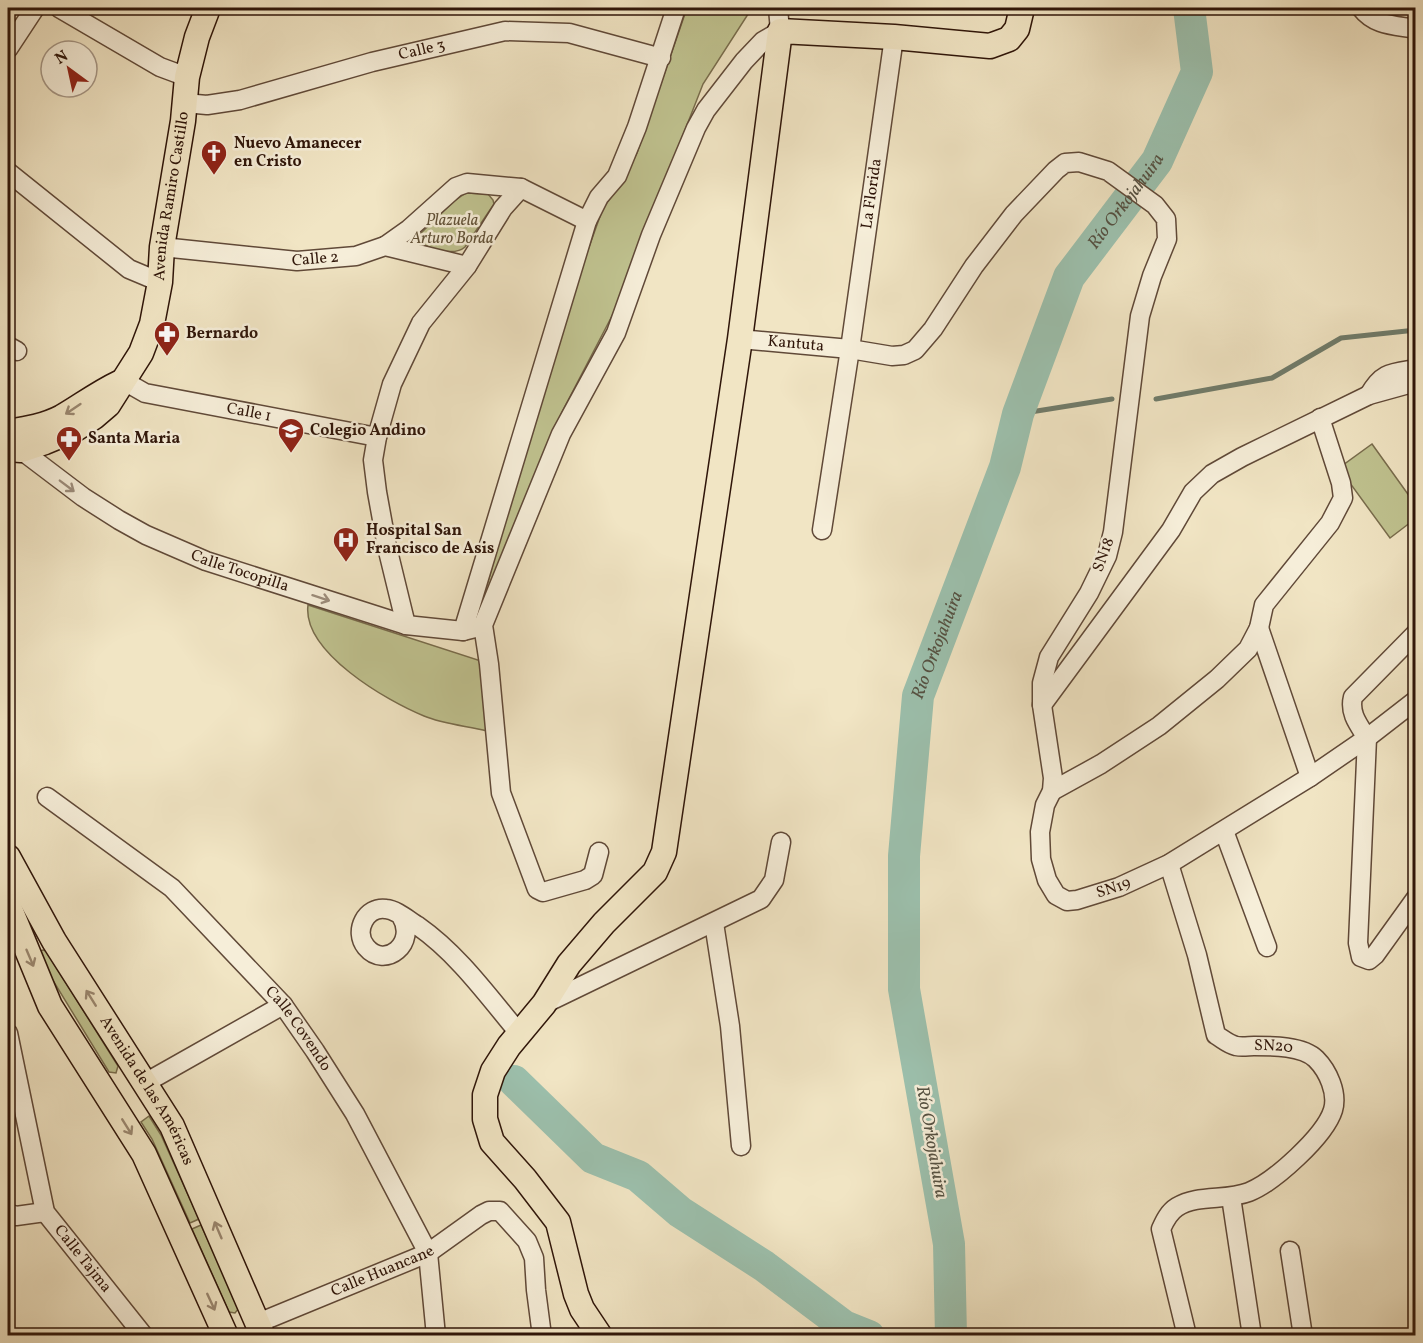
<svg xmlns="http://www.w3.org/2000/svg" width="1423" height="1343" font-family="Vollkorn,serif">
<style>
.green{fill:#c0c390;stroke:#786c4c;stroke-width:1.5}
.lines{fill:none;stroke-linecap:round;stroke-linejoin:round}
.stream{stroke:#707c6b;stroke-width:5}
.river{stroke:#9cc0ad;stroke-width:32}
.minor-casing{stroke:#604938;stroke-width:21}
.major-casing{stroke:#2f1509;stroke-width:27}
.minor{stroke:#f6eed9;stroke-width:18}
.major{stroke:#f1e5c4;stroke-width:24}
.oneway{stroke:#9a8770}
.oneway2{stroke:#9c8c7b}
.labels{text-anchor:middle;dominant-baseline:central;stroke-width:5;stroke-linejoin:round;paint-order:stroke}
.street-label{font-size:16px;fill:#2f1509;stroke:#f6eed9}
.poi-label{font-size:16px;font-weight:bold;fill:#2f1509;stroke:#f6eed9;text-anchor:start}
.park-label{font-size:16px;font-style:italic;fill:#625238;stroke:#f6eed9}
.water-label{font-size:18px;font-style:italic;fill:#555142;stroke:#f6eed9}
</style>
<rect width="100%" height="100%" fill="#f1e5c4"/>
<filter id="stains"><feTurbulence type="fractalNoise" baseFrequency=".00333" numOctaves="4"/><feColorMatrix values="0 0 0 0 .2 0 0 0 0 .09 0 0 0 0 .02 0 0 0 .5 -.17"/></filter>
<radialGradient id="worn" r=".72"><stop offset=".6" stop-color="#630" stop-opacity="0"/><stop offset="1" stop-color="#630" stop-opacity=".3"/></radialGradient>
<path class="green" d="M687,8H752L703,84L613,314L562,412L503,565L482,603L555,342L603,208L622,182L637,153Z
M466,193L488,194L493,200L494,204L465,247C455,256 434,250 422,244L419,237L421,233L454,201Z
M1372,444L1415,504V519L1390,538L1339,468Z
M308,605L481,661L487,731C467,726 443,724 424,716C387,701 302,652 308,605Z
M43,950L46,951L118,1066L116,1073L109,1072L38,956L40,951Z
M149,1116L161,1135L199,1219L190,1223L152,1139L141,1122Z
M201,1225L239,1308L235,1313L229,1312L192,1229Z"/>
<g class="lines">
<path class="stream" d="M1156,399L1272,378L1341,338L1416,330
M1018,414L1112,399"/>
<g class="river">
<path d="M514,1081L593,1158L638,1176L680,1212L764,1266L844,1326L869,1336"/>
<path id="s1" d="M951,1336L949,1244L904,989V856L918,696L1005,467L1018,414L1069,277L1157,161L1197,72L1189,8"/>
</g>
<g class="minor-casing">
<g id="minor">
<path d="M59,8L160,67L187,77"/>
<path d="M1361,8C1375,26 1394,25 1416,29"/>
<path d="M8,49L35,8"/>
<path id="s2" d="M185,103L207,105L240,100L372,62L505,31L569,33L661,58"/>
<path d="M8,172L129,269L160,282"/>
<path d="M385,246L409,229L456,187L467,183L521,188L587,221"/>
<path id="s3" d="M162,247L297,261L356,256L385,246L467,266"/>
<path id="s4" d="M740,339L850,349L892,356L904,355L915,350L933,329L974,266L1014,214L1056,170L1065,163L1079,162L1108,171L1155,205L1166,219L1167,239L1152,276L1140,316L1113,532L1107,556L1089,593L1049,657L1042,683V705L1053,778L1052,791L1045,805L1040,832L1041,859L1047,880L1056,895L1067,901L1077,900L1119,887L1169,864L1310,777L1367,738L1416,700"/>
<path d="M8,346L17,351"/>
<path id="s5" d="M124,381L145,393L377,437"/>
<path d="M1369,395C1382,372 1391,373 1416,369"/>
<path id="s6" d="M21,450L83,497L119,520L146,535L206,561L406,625L463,631L475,628"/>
<path id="s7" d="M822,530L850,349L894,37"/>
<path d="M406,625L387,547L377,492L373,460L377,437L392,384L421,323L467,266L503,208L521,188"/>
<path d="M1259,628L1310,777"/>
<path d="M463,631L587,221L599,197L617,176L637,127L676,8"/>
<path d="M1416,633L1353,697C1349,713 1358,724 1367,738L1358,943L1361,957L1369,960L1375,955L1416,898"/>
<path d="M1042,705L1171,530L1193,492L1212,474L1242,457L1369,395L1416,382"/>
<path d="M1052,791L1101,764L1159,726L1217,679L1248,649L1259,628L1264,605L1330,523L1343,498L1341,483L1320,418"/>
<path id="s8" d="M47,797L172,888L283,1005L315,1051L355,1114L428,1253L436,1336"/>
<path d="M1224,831L1267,947"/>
<path d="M599,852L593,875L585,880L543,892L537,889L501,793L489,664L483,625L561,434L616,333L651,235L696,128L706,110L744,61L763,41L780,31L778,8"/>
<path id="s9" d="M1169,864L1197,955L1216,1035C1223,1039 1228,1044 1236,1046C1242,1047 1249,1046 1254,1046C1273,1046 1303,1046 1316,1059C1328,1071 1338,1093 1333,1110C1325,1136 1274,1182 1249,1192C1226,1201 1198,1194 1177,1207C1169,1212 1165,1220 1161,1229L1187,1336"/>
<path d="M401,916C418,943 385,970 366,947C353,931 366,906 386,909C397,910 408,920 418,926C458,954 488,996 519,1033"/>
<path d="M714,923L730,1026L741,1146"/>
<path d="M544,1004L761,899L774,880L781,842"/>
<path id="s10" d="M8,1033L45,1212L144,1336"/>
<path d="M145,1083L283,1005"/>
<path d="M1231,1197L1252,1336"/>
<path d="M8,1213L16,1216L45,1212"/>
<path d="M1290,1251L1303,1336"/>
<path id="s11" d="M258,1323L428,1253L481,1215L489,1211H500L527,1241L534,1258L536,1290L542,1336"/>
</g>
</g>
<g class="major-casing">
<g id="major">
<path d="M8,432C26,429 45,426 62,417C81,406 98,393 119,383"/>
<path id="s12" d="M8,449L21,450L45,442L74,430L94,417L108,405L141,353L152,324L160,282L162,247L183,121L187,77L197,37L208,8"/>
<path id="s13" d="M8,857L54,941L172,1126L263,1336"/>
<path d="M8,904L50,1006L144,1154L226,1336"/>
<path d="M600,1336L582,1309L576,1294L558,1222L525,1179L492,1142L485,1119V1095L493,1071L509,1046L544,1004L569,964L604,923L655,872L664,852L740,339L780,31L894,37L990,46L1009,39L1017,29L1022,8"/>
</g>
</g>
<use href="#minor" class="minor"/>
<use href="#major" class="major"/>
</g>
<defs><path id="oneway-shaft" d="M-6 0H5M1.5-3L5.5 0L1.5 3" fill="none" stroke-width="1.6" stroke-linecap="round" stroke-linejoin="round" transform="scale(1.5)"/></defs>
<g class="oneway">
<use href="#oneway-shaft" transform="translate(73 409) rotate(146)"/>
<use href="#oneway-shaft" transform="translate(30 958) rotate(67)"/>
<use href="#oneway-shaft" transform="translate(91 998) rotate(-122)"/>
<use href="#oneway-shaft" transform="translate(127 1127) rotate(58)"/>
<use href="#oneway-shaft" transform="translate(218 1230) rotate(-113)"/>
<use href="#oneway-shaft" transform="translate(211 1302) rotate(65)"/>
</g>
<g class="oneway2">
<use href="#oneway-shaft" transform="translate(67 486) rotate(37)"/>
<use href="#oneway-shaft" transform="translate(321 598) rotate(18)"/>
</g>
<defs>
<g id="church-pin" transform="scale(1.35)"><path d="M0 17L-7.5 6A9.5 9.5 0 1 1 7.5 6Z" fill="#8f2418" stroke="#f6eed9"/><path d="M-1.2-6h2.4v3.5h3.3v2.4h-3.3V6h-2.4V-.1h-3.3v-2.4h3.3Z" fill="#fff"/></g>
<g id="pharmacy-pin" transform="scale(1.35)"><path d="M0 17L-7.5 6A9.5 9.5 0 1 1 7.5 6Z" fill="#8f2418" stroke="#f6eed9"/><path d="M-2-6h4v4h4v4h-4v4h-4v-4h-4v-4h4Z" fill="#fff"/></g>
<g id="school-pin" transform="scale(1.35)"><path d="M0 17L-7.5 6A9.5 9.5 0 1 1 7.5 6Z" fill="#8f2418" stroke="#f6eed9"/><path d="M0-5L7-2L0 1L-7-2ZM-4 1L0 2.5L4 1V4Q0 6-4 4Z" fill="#fff"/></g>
<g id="hospital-pin" transform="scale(1.35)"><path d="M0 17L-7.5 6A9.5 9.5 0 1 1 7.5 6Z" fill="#8f2418" stroke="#f6eed9"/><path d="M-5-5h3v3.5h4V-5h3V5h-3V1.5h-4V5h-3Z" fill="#fff"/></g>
</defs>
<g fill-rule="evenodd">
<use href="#church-pin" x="214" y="153"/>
<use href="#pharmacy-pin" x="167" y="334"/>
<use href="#school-pin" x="291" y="431"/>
<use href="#pharmacy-pin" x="69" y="439"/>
<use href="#hospital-pin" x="346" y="540"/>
</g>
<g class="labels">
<g class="street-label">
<text stroke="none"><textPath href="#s2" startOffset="244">Calle 3</textPath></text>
<text stroke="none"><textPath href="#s7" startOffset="340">La Florida</textPath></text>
<text stroke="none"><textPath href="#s12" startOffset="334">Avenida Ramiro Castillo</textPath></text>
<text stroke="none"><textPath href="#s3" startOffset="154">Calle 2</textPath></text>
<text stroke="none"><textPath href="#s4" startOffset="56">Kantuta</textPath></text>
<text stroke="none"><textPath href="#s5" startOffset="130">Calle 1</textPath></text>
<text transform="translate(1104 555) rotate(-70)">SN18</text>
<text stroke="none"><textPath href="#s6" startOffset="252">Calle Tocopilla</textPath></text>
<text stroke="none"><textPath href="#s4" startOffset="1305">SN19</textPath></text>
<text stroke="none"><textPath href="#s8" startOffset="344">Calle Covendo</textPath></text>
<text stroke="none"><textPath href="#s9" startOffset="238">SN20</textPath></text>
<text stroke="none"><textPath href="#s13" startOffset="272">Avenida de las Américas</textPath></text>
<text stroke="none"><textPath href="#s10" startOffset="243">Calle Tajma</textPath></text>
<text stroke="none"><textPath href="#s11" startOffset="135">Calle Huancane</textPath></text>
</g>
<g class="poi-label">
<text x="234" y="144">Nuevo Amanecer<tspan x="234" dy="18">en Cristo</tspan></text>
<text x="186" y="334">Bernardo</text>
<text x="310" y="431">Colegio Andino</text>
<text x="88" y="439">Santa Maria</text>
<text x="366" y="531">Hospital San<tspan x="366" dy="18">Francisco de Asis</tspan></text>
</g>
<g class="park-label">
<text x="452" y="221">Plazuela<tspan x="452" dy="18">Arturo Borda</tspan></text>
</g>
<g class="water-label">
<text stroke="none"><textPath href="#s1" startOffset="1185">Río Orkojahuira</textPath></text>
<text stroke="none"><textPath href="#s1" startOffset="699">Río Orkojahuira</textPath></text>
<text transform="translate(931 1142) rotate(80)">Río Orkojahuira</text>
</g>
</g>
<rect width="1423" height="1343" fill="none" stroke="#f1e5c4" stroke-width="30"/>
<rect x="9" y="9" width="1405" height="1325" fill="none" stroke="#2f1509" stroke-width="3"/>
<rect x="15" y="15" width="1393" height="1313" fill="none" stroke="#2f1509" stroke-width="1.5"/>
<g transform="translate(69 69) rotate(327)"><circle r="28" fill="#f6eed9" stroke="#a69786" stroke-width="1.5"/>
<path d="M0-4.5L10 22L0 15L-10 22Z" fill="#8f2418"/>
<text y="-9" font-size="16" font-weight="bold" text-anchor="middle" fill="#2f1509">N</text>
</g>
<rect width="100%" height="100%" filter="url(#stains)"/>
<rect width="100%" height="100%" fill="url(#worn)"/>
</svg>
